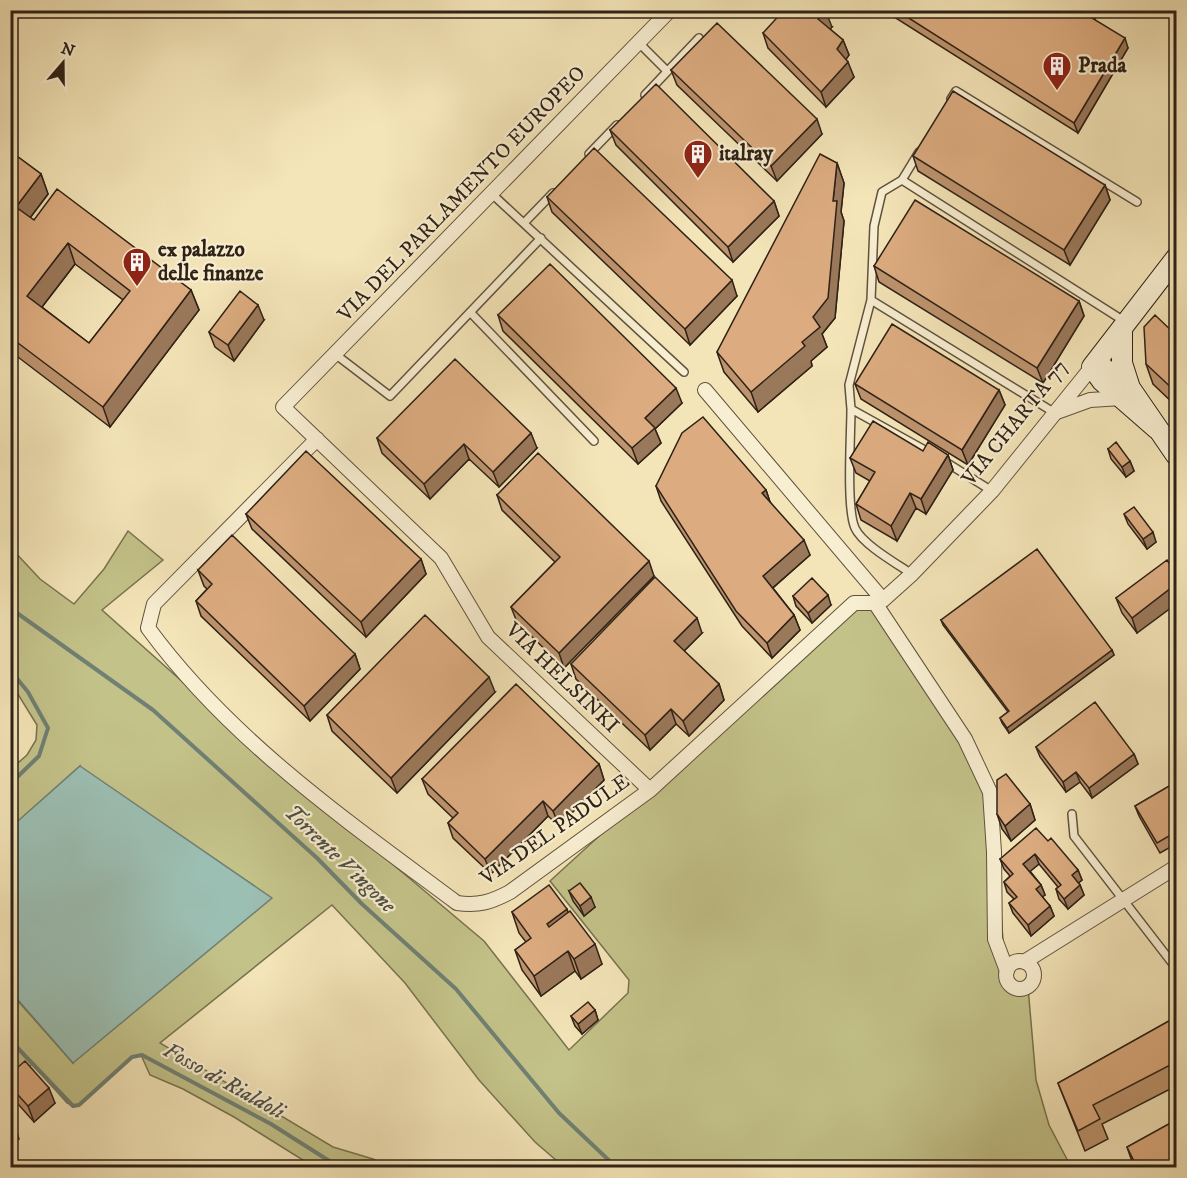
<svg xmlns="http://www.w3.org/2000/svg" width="1187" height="1178" font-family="'IM FELL DW Pica',serif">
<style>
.green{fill:#c3c289;stroke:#787250;stroke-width:1.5}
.water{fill:#9cbfb3;stroke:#708074;stroke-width:1.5}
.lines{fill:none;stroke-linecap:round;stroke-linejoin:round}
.stream{stroke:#708074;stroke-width:4}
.lane-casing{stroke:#60523e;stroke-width:10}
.street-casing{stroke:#60523e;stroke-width:16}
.secondary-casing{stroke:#2e2116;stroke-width:22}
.lane{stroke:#f8eed1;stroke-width:7}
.street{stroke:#f8eed1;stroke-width:14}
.secondary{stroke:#f8eed1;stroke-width:20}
.wall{fill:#bd946e;stroke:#2e2116;stroke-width:1.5;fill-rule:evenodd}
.shaded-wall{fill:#9a785a;stroke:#2e2116;stroke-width:1.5}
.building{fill:#dcac80;stroke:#2e2116;stroke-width:1.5;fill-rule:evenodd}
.labels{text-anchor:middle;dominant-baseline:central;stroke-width:4.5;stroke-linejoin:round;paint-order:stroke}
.poi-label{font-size:21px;font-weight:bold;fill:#2e2116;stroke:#f8eed1;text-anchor:start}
.street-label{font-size:21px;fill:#2e2116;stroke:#f8eed1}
.water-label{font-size:22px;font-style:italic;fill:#4f5045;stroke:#f8eed1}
</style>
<rect width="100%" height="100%" fill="#f4e5b8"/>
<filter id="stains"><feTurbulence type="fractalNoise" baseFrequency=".00333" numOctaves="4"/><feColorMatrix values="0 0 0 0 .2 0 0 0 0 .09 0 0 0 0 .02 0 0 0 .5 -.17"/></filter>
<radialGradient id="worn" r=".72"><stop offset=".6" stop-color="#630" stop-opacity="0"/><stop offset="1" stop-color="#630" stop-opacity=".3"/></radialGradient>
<path class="green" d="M128,531L163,560L102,610L295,782L484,941L569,1050L628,993L629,980L550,881L854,603H875L981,768L1000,901L1006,979L1015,988L1028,987L1036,1080L1049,1125L1071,1167H564L535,1142L479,1080L405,983L332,905L160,1043L333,1147L373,1159L391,1167H314L234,1117L183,1089L150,1075L141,1055L132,1057L79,1105L73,1106L67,1103L32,1064L11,1084L10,992L73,1063L80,766L11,828V769L27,755L36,740L37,725L11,683V548L40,579L74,604L104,569Z"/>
<path class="water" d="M80,766L272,898L73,1063L11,992L10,828Z"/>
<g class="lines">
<path class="stream" d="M10,608L153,710L317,858L362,904L456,989L559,1113L617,1168
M11,635L12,610
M10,670L28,692L48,728L39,756L10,784
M10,1040L73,1106L79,1105L132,1057L142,1055L271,1124L331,1162L355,1168"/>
<g class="lane-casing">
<path id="lane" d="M639,43L667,71
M645,95L699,38
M951,99L956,91L1137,202
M919,152L902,180L1124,321
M589,154L617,125
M902,180L882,192L874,226L871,300L1055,413
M492,194L684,372
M524,223L553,193
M871,300L849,385L851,409L932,454
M470,312L594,441
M335,354L390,396L541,238
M851,409C851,434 846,508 855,528C862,544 897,564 912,574
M944,461L992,491
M1072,814L1074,836L1176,968"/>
</g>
<g class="street-casing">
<path id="street" d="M705,390L883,600
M1057,412L1090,400L1122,398
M317,439L154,604L148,628C230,740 347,821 457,903C479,906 491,902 510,892L650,790L854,603H875L883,600L912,574L992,491L1092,367L1106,366L1126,384
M875,603L965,739L990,792L994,852L995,939L1007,971
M650,790L488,637L441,558L283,407L670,10
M1006 975a14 14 0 1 1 28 0a14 14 0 1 1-28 0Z
M1024,962L1176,867"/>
</g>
<g class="secondary-casing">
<path id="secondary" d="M1122,328V363L1130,388L1176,455
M1157,429L1102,381L1092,367L1176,258"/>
</g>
<use href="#lane" class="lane"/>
<use href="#street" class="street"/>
<use href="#secondary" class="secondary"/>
</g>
<path class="wall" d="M883,10H1100L1094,19L1128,48L1078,133Z
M1176,10V38L1170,20Z
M832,27L830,29L843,40L849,55L846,59L854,77L826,107L768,48L763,33Z
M671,70L822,134L777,181L677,85Z
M610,130L774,201L779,216L733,262L616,145Z
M10,151L41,174L48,194L30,218L34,220L191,290L199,310L110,427L10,351ZM75,264L123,300L89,343L42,307Z
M913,156L1105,185L1110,200L1070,265L918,171Z
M837,163L844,183L841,212L844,221L835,318L822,334L827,347L811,361L812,366L758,412L724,372L717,352Z
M547,197L737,296L690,345L552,212Z
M874,266L1079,301L1084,316L1043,383L879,282Z
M498,315L682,403L655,429L661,443L638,464L503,331Z
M264,320L234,361L215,347L209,332Z
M1176,335V406L1153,384L1146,364Z
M855,384L999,390L1005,405L968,465L861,399Z
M377,438L537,448L499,487L469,459L430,499L382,453Z
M1108,449L1130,461L1134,471L1126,477L1111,459Z
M923,451L948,455L953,470L926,514L916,508L897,541L861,520L856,504L870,481L856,473L850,458Z
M656,486L766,490L770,502L810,555L773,588L794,615L800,630L772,658L742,626L661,501Z
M497,495L654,576L564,668L517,622L511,607L555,562L502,510Z
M246,514L421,559L426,574L366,637L252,529Z
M1124,514L1156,542L1147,549L1128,524Z
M198,570L355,654L360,669L310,721L201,616L196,601L207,589L204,586Z
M1176,573L1137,633L1122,613L1116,598Z
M793,596L831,605L812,623L796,606Z
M941,620L1112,650L1114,655L1009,733L1002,723L1000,718L1008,712L943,625Z
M702,633L684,651L719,684L724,700L689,736L676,724L650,750L576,679L571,664Z
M495,692L397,793L332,731L327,715Z
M1036,747L1134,754L1138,764L1092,798L1080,782L1066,792L1040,757Z
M599,764L604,780L559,826L548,816L491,874L453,838L448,823L453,818L428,794L422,779Z
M1176,782V844L1160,853L1139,816L1135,806Z
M1030,804L1035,820L1011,841L1002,829L997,814Z
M1048,841L1078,870L1082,880L1078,883L1080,885L1084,895L1068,909L1059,899L1056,889L1058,887L1039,864L1030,871L1041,885L1045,895L1042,897L1050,906L1054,916L1031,936L1013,913L1009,903L1014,899L1007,892L1004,882L1010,876L1004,869L1000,859Z
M569,891L595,907L584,916L573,901Z
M512,912L568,913L602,964L581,979L575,971L541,996L522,970L515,950L526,942L519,933Z
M595,1010L598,1020L582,1034L575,1026L571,1016Z
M1176,1017V1086L1102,1124L1108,1139L1085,1151L1058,1083Z
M10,1074L55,1103L34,1122L10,1095Z
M1176,1120V1167H1134L1127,1147Z"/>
<path class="shaded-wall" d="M1090,10H1100L1091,25L1087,15Z
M826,12L832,27L824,34L818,19Z
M1125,38L1128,48L1078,133L1074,123Z
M843,40L849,55L843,64L837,49Z
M848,62L854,77L826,107L821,92Z
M817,119L822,134L777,181L771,166Z
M837,163L844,183L841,212L844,221L835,318L822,334L827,347L811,361L812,366L758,412L751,392L813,317L833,201Z
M41,174L48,194L23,227L16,207Z
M1105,185L1110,200L1070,265L1064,250Z
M774,201L779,216L733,262L728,247Z
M68,243L75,264L35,316L27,296Z
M732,280L737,296L690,345L685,329Z
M191,290L199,310L110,427L103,407Z
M1079,301L1084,316L1043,383L1037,368Z
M258,305L264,320L234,361L228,345Z
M676,388L682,403L655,429L661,443L638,464L632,448L645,418Z
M999,390L1005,405L968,465L962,450Z
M531,433L537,448L499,487L493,472Z
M464,444L469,459L430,499L424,484Z
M948,455L953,470L926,514L921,499Z
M1130,461L1134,471L1126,477L1122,467Z
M766,490L771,505L762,493Z
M910,493L916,508L897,541L891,526Z
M1153,532L1156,542L1147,549L1143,539Z
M804,540L810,555L769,591L763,576Z
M421,559L426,574L366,637L361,622Z
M649,561L654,576L564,668L559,653Z
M1176,584V604L1137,633L1132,618Z
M828,595L831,605L812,623L808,613Z
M794,615L800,630L772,658L767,643Z
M697,618L702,633L679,656L674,641Z
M1112,650L1114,655L1009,733L1007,728Z
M355,654L360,669L310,721L304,706Z
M489,677L495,692L397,793L391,778Z
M719,684L724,700L689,736L683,721Z
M671,709L676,724L650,750L645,735Z
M1134,754L1138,764L1092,798L1089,788Z
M599,764L604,780L559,826L553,811Z
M1076,772L1080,782L1066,792L1063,782Z
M543,801L548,816L491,874L485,859Z
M1030,804L1035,820L1011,841L1005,826Z
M1035,854L1039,864L1027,874L1023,864Z
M1078,870L1082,880L1076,885L1072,875Z
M1041,885L1045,895L1039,899L1036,889Z
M1080,885L1084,895L1068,909L1064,899Z
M591,897L595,907L584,916L580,906Z
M1050,906L1054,916L1031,936L1028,925Z
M567,909L574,929L554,944L547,924Z
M595,944L602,964L581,979L574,959Z
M568,951L575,971L541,996L534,976Z
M595,1010L598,1020L582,1034L578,1024Z
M49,1088L55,1103L34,1122L28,1106Z
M16,1129L19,1139L10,1147V1134Z"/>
<path class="building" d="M784,10H825L826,12L818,19L843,40L837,49L848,62L821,92L763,33Z
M896,10H1090L1087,15L1125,38L1074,123Z
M1175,10H1176V23L1170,20Z
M717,23L817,119L771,166L671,70Z
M656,84L774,201L728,247L610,130Z
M953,91L1105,185L1064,250L913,156Z
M594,148L732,280L685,329L547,197Z
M10,151L41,174L16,207L34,220L57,189L191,290L103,407L10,337ZM68,243L130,291L89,343L27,296Z
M820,154L837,163L833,201H837L828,298L813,317L820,327L802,342L805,346L751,392L717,352Z
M915,200L1079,301L1037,368L874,266Z
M550,264L676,388L645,418L655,428L632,448L498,315Z
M240,291L258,305L228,345L209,332Z
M1155,315L1176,335V392L1146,364L1144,327Z
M892,324L999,390L962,450L855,384Z
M455,359L531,433L493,472L464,444L424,484L377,438Z
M703,417L766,490L762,493L804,540L763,576L794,615L767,643L736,611L656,486L682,433Z
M873,421L923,451L928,442L948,455L921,499L910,493L891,526L856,504L875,472L850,458Z
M1116,442L1130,461L1122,467L1108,449Z
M306,451L421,559L361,622L246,514Z
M538,453L649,561L559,653L511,607L560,557L497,495Z
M1134,507L1153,532L1143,539L1124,514Z
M232,535L355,654L304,706L196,601L212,584L198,570Z
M1037,549L1112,650L1007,728L1000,718L1009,711L941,620Z
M1167,560L1176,573V584L1132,618L1116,598Z
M655,577L697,618L674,641L719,684L683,721L671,709L645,735L571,664Z
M812,578L828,595L808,613L793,596Z
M425,615L489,677L391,778L327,715Z
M516,684L599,764L553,811L543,801L485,859L448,823L458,813L422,779Z
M1095,702L1134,754L1089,788L1076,772L1063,782L1036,747Z
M1006,774L1030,804L1005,826L997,814V780Z
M1176,782V832L1157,843L1135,806Z
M1036,828L1048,841L1051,838L1078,870L1072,875L1080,885L1064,899L1056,889L1061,885L1035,854L1023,864L1041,885L1036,889L1050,906L1028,925L1009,903L1017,897L1004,882L1013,874L1000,859Z
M580,883L591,897L580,906L569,891Z
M549,885L567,909L547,924L549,927L570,911L595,944L574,959L568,951L534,976L515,950L531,938L512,912Z
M588,1002L595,1010L578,1024L571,1016Z
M1176,1017V1062L1093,1105L1100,1119L1078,1131L1058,1083Z
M25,1061L49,1088L28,1106L10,1086V1074Z
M1176,1120V1162L1167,1167H1137L1127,1147Z
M10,1123L16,1129L10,1134Z"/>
<defs>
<g id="building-pin" transform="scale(1.5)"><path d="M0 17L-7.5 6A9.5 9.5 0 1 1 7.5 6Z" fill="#8f2418" stroke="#f8eed1"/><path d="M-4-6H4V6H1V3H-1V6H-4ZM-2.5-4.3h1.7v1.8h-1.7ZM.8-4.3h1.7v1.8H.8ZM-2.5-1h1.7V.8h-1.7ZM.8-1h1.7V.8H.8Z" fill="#fff"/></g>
</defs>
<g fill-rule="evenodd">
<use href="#building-pin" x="1057" y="66"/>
<use href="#building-pin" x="698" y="154"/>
<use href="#building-pin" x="137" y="262"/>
</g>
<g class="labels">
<g class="poi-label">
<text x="1078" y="66">Prada</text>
<text x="719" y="154">italray</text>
<text x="158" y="250">ex palazzo<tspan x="158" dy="24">delle finanze</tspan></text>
</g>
<g class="street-label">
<text transform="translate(462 194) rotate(-46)">VIA DEL PARLAMENTO EUROPEO</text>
<text transform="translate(1015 423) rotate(-51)">VIA CHARTA 77</text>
<text transform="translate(562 678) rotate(44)">VIA HELSINKI</text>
<text transform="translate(555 830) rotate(-35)">VIA DEL PADULE</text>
</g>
<g class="water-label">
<text transform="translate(340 859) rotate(44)">Torrente Vingone</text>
<text transform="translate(224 1081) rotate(29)">Fosso di Rialdoli</text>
</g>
</g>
<rect width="1187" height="1178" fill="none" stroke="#f4e5b8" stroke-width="36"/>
<rect x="12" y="12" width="1163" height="1154" fill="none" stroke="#2e2116" stroke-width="3"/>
<rect x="18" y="18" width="1151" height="1142" fill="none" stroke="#2e2116" stroke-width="1.5"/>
<g transform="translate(63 63) rotate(20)" stroke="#f8eed1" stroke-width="4.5" paint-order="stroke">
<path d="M0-4.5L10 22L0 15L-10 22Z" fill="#2e2116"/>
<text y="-9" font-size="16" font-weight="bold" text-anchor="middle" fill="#2e2116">N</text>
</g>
<rect width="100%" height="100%" filter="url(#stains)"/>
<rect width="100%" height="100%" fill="url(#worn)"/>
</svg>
